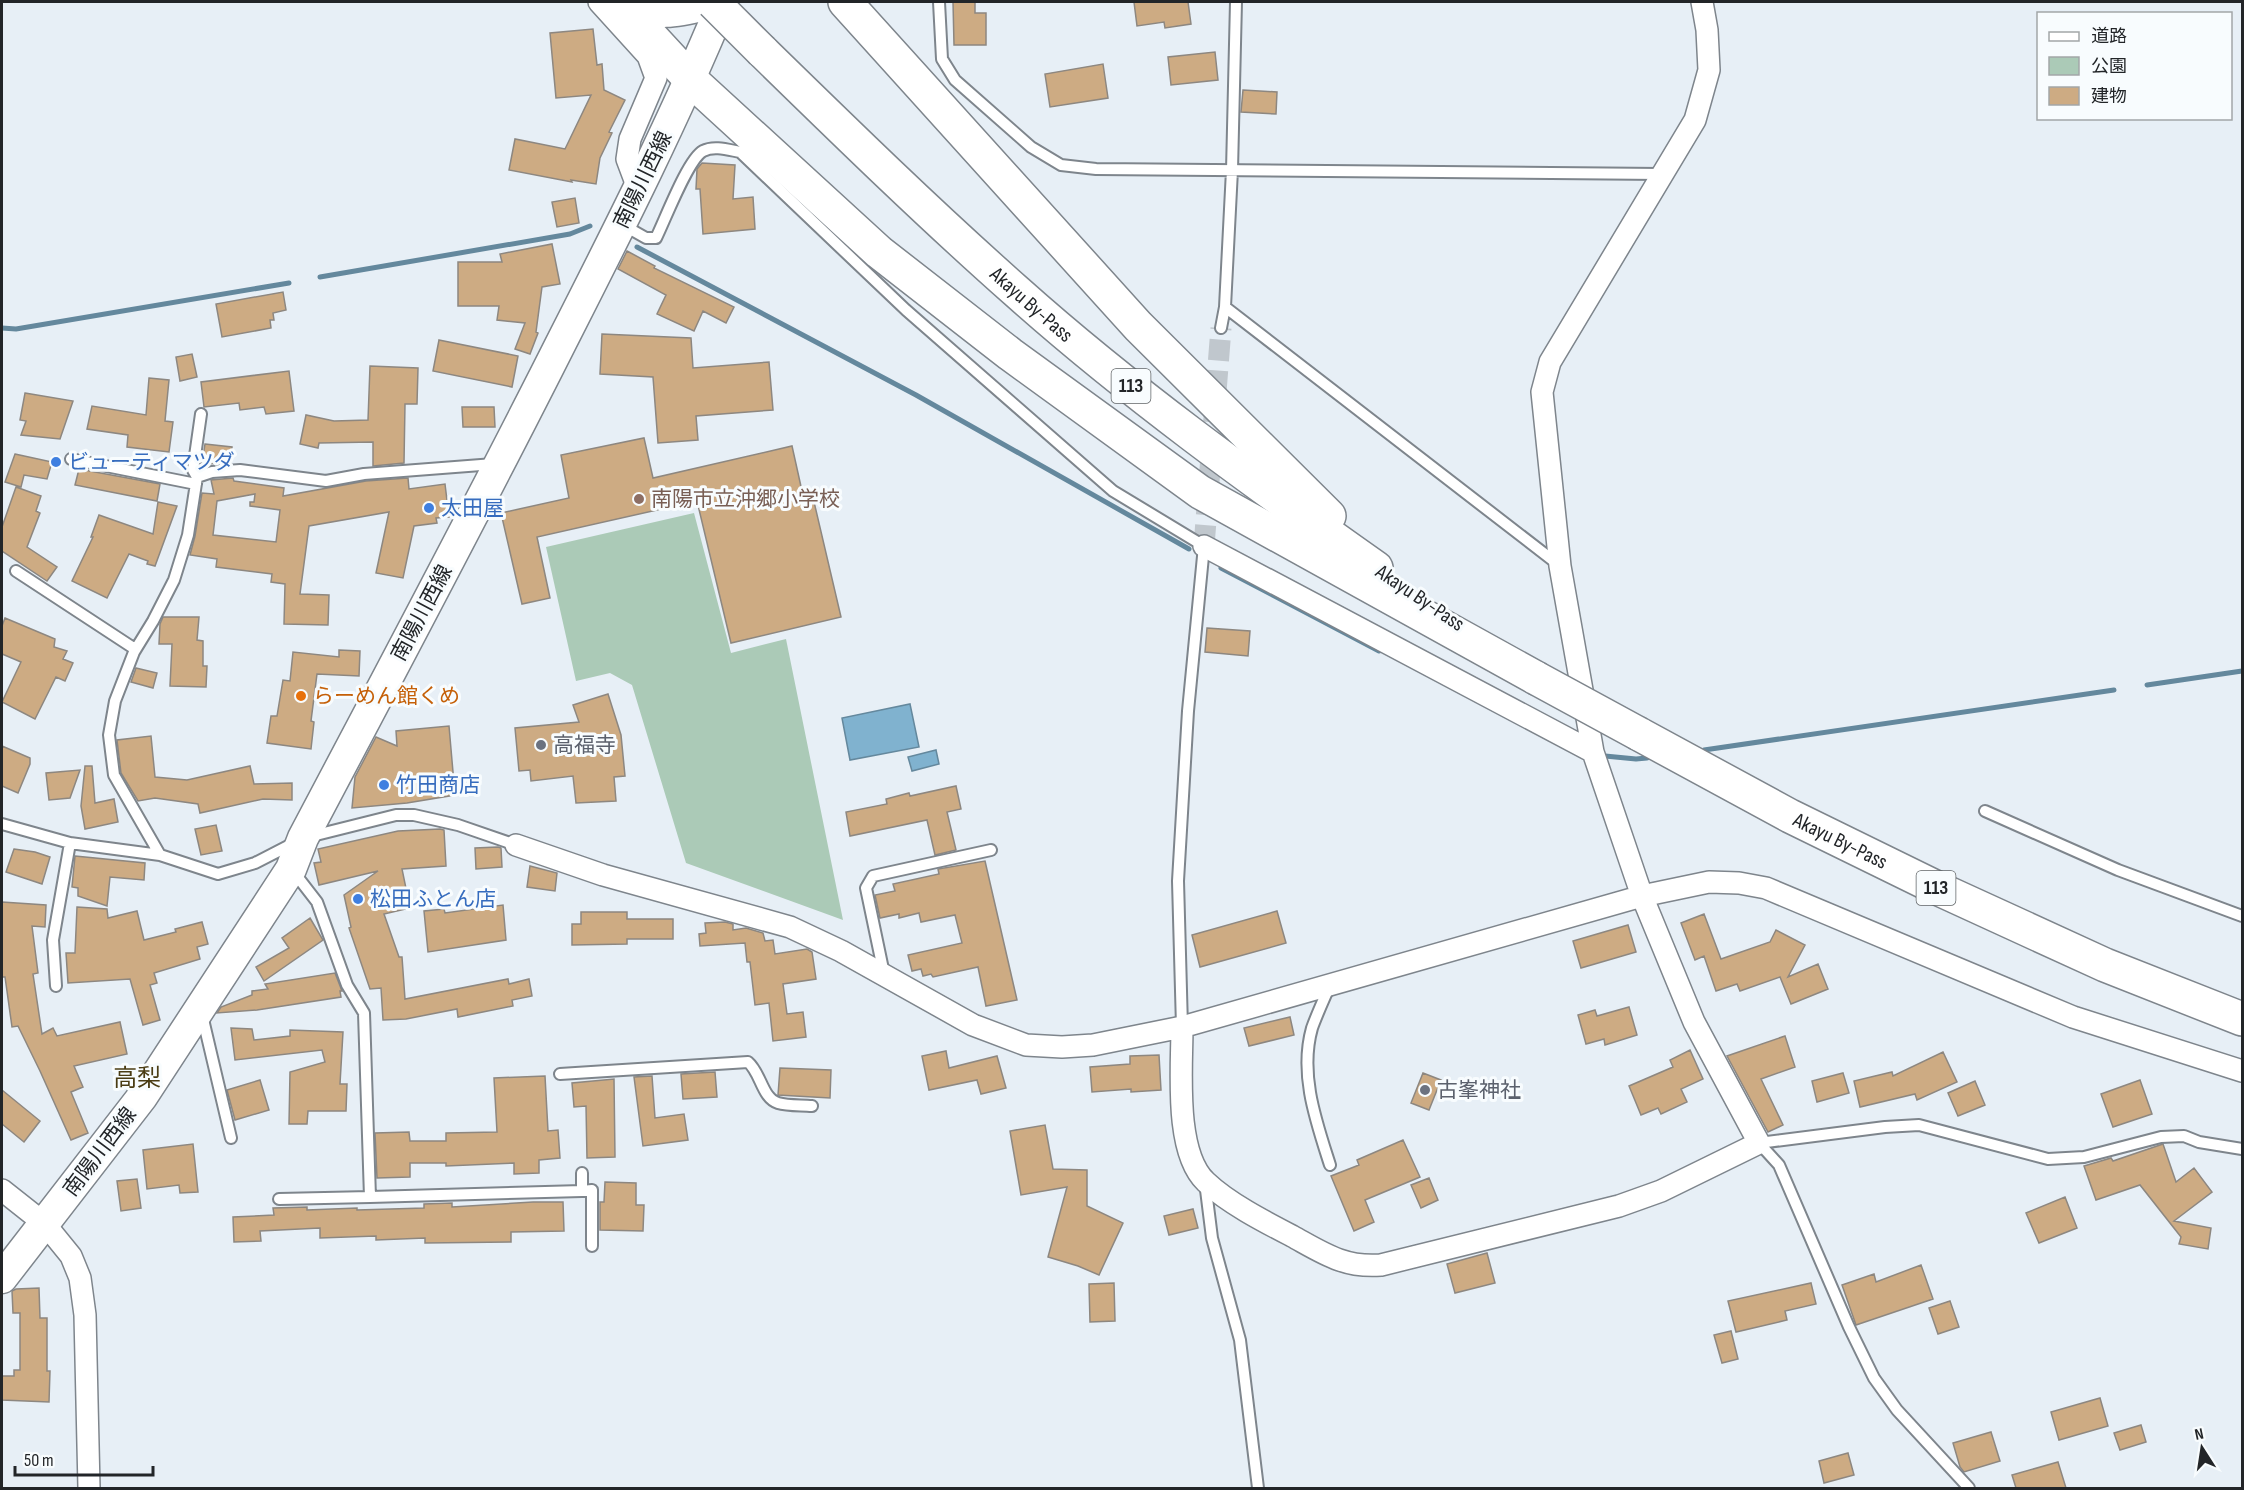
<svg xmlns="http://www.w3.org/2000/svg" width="2244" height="1490" font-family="'Sofia Sans Condensed','Noto Sans JP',sans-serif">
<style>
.green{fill:#abcab7}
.water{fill:#80b2cf;stroke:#64889d;stroke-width:1.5}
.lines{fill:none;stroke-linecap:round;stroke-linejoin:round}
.stream{stroke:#64889d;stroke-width:5}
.building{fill:#cdab83;stroke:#8d8780;stroke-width:1.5;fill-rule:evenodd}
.street-tunnel{stroke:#c0c7cd;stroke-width:21;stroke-dasharray:21 10;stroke-linecap:butt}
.lane-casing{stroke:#7e858c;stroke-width:14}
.street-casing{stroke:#7e858c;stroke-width:24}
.secondary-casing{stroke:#7e858c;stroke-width:33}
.highway-casing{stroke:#7e858c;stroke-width:36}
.lane{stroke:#fff;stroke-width:10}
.street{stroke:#fff;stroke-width:21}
.secondary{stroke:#fff;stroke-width:30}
.highway{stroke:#fff;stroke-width:33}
.highway-bridge-casing{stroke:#7e858c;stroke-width:36;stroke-linecap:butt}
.highway-bridge{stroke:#fff;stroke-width:33}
.shop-dot{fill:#3f7fe0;stroke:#f8fcfe;stroke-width:2}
.education-dot{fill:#8d6e63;stroke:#f8fcfe;stroke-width:2}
.food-dot{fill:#e8710a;stroke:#f8fcfe;stroke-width:2}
.worship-dot{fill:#6b7280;stroke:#f8fcfe;stroke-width:2}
.labels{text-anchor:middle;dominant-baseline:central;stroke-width:6;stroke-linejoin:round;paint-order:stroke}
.shield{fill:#f8fcfe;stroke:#626668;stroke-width:1.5}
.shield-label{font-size:20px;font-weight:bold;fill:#222528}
.street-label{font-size:21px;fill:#222528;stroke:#f8fcfe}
.shop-label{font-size:21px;fill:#366cbe;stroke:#f8fcfe;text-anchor:start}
.education-label{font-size:21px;fill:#785e54;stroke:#f8fcfe;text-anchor:start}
.food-label{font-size:21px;fill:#c56008;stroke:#f8fcfe;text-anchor:start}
.worship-label{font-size:21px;fill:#5b616d;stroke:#f8fcfe;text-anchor:start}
.quarter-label{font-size:24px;fill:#4a3c14;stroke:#f8fcfe}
</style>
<rect width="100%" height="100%" fill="#e7eff6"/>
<path class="green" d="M694,513L731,653L786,639L843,920L686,863L632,685L610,673L576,681L546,547Z"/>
<path class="water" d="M910,704L919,747L850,760L842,718Z
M936,750L939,764L912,771L908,757Z"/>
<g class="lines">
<path class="stream" d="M637,247L916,395L1189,549
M320,277L570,234L590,226
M2,328L16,329L289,283
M1221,568L1379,651
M2147,685L2242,671
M1704,750L2114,690
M1605,756L1636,759L1647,758"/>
</g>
<path class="building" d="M953,2H975V13H986V45H954Z
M1134,2H1188L1191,24L1165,28L1164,22L1137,26Z
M593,29L597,65L602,64L604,90L625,100L609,132L612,133L600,158L596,184L571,180L572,182L509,170L515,139L565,149L591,95L556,98L550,33Z
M1215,52L1218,80L1171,85L1168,57Z
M1103,64L1108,98L1050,107L1045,74Z
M1243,90L1277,92L1276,114L1241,112Z
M702,163L735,165L733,199L753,197L755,229L703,234L700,189H696L697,169Z
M575,198L579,223L557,227L552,202Z
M552,244L560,284L542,287L536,332L538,333L530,354L515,349L525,323L497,320L499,306H458V262H502L500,254Z
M627,251L655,266L654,268L734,307L726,323L703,311L694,331L657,314L666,295L618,269Z
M283,292L286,310L273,313L274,320H270L271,328L222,337L216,304Z
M602,334L691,338L693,368L769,362L773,410L696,416L698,440L658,443L653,377L600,374Z
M439,340L518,356L512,387L433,371Z
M192,354L197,377L180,381L176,357Z
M370,366L418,368L417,404H405L404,463L373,466V442L319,443L318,448L300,444L306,415L334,421L368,420Z
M289,371L294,411L266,414L264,407L240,410L239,403L204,407L201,382Z
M149,378L169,380L165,421L173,422L169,452L127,447L128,435L87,429L92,406L146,415Z
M25,393L73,401L60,439L21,435L26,421L20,420Z
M462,407H494L495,427H463Z
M644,438L653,478L792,446L802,491L811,489L841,617L731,643L697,501L537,537L550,598L522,604L501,513L569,498L561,455Z
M205,444L232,447L231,463L202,464Z
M15,454L52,462L47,479L24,475L21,487L5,482Z
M79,469L160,484L157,501L75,485Z
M233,478L234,481L284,488L283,496L366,481L408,478L409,489L445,484L449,517L436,518L437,523L414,526L403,578L376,573L389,512L309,526L300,594L329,595L328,625L284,624L285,584L271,582L272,574L216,567L217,559L190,555L195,536L202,493L214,494L211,480ZM255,494L254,502H250V506L280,510L276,542L213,535L217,501Z
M16,487L41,496L36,511L40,513L27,547L57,567L47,581L2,551V527Z
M158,502L177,506L155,566L147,564L148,561L129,554L107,598L72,581L93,537H91L99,515L153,534Z
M163,617H199L197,640L203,641V666H207L206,687L170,686L172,644H159L160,624Z
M5,618L55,639L54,647L67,651L63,659L73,663L65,681L56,677L35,719L2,702L21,662L2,654V626Z
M1207,628L1250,631L1248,656L1205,652Z
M339,650L360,651L359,676L317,674L311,721L314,722L311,749L267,743L271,716H277L283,680L290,681L293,652L339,657Z
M136,668L157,673L153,688L131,682Z
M608,694L621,735L625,776L614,777L616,801L576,803L573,776L531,781L530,770L519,771L515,728L579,722L573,705Z
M449,726L455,795L407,803L352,808L355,777L376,737L397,746L396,731Z
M151,736L155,777L187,780L250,766L254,784L292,783V800L263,799L200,813L198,804L155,798L138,801L121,773L117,740Z
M2,746L30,758V764L18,793L2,786Z
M85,766H92L95,803L114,799L118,822L85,829L81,806Z
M80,770L70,798L49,800L46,773Z
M956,786L961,809L947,812L956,850L935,855L927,820L850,836L846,812L887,804L886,799L909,793L910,796Z
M216,825L222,851L201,855L195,829Z
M440,829L444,830L446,866L402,869L410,908L384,914L399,957H402L405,999L508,979L509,984L529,979L532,996L512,1000L513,1006L458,1017L457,1009L406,1019L383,1020L381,988L370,989L349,928L351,927L344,895L378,871L319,885L314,863L321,862L318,849L398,831Z
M498,847L501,848L502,867L476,869L475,848Z
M14,849L35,852L50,857L42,884L6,872Z
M75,856L145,863L144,880L110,877L107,906L78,896V888L72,887Z
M985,861L1017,1000L986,1006L978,967L933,977L931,974L923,976L921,969L912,971L908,955L962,943L955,915L921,922L919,913L899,918V914L880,918L875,895L895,891L893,884L939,874L938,869Z
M530,866L557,873L555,891L527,887Z
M2,902L46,905L45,927L32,926L38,973L33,974L42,1034L53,1028L57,1036L120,1022L127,1054L74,1066L83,1087L71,1092L88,1133L71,1140L40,1071L18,1026L12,1027L5,977H2Z
M503,905L506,940L428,952L424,911L444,909L445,913Z
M77,907L107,909L108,918L137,911L144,940L176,932L175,929L202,922L208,944L197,947L200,959L154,973L157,983L150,985L160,1020L143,1025L130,979L68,983L66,953H75Z
M1277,911L1286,943L1200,967L1192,935Z
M581,912H627V919H673V939H627V944L572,945V924H581Z
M1704,914L1721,959L1770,942L1776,930L1805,945L1788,977L1818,964L1828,989L1791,1004L1780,977L1740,991L1737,984L1716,991L1704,956L1695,960L1681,923Z
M310,918L323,940L264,981L256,967L289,948L282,938Z
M725,922L733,924V930L746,928L763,933L765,941L773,940L775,954L807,949L812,952L816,979L783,984L787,1014L803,1012L806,1037L773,1041L769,1003L755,1005L750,962H747L745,943L700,946L699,934L706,933L705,923Z
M1628,925L1636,952L1581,968L1573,941Z
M335,973L342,991H340L341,997L257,1010L217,1013L221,1007L252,995V991L268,989L265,984Z
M1629,1007L1637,1035L1605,1045L1604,1039L1586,1044L1578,1015L1595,1010L1597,1016Z
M1290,1017L1294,1035L1249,1046L1244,1028Z
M231,1028L252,1029L254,1040L290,1036V1030L343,1032L340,1084H347L346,1111H308L307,1124H289L290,1072L325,1062L322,1050L235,1060Z
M1785,1036L1795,1067L1761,1079L1783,1125L1768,1132L1727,1056Z
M1690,1050L1703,1079L1681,1089L1687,1102L1661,1114L1658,1108L1641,1115L1629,1086L1673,1067L1670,1060Z
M946,1051L949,1068L997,1056L1006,1088L981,1094L977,1080L929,1090L922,1056Z
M1943,1052L1957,1082L1917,1100L1915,1094L1860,1107L1854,1081L1892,1072L1893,1076Z
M1159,1055L1161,1090L1131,1092V1089L1092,1092L1090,1067L1130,1064V1056Z
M780,1068L831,1070L830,1098L778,1095Z
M715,1072L717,1097L683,1099L681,1074Z
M1423,1073L1441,1080L1429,1110L1411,1103Z
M1843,1073L1849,1093L1817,1102L1812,1081Z
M545,1076L548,1131L558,1130L560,1158L539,1160V1173L514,1174V1163L446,1166V1163H410V1177L377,1178L375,1133L409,1132L410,1141H446V1133L497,1132L494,1078Z
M652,1076L655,1118L684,1114L688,1140L643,1146L634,1077Z
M614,1079L615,1157L587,1158L586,1106L574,1107L572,1083Z
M260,1080L269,1110L235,1120L227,1090Z
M2140,1080L2152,1114L2113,1127L2101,1094Z
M1975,1081L1985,1105L1958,1116L1948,1093Z
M2,1090L40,1121L24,1142L2,1124Z
M1045,1125L1053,1169L1087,1170V1206L1123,1223L1099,1275L1078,1266L1048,1257L1067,1187L1021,1195L1010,1131Z
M1403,1140L1420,1177L1365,1200L1374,1222L1354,1231L1331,1176L1359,1165L1357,1160Z
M193,1144L198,1192L180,1193L179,1185L147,1189L143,1150Z
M2163,1144L2176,1182L2194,1168L2212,1192L2174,1221L2211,1228L2208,1249L2179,1244L2181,1237L2140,1185L2096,1200L2084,1166L2111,1158L2113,1161Z
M1429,1178L1438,1200L1421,1208L1411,1185Z
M137,1179L141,1208L121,1211L117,1181Z
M605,1182L636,1183V1205H644L643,1231L600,1230V1202H604Z
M2065,1197L2077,1228L2039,1243L2026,1213Z
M533,1202H563L564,1231L511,1232V1242L425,1243V1238L376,1240V1236L320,1238V1228L260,1231L261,1241L234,1242L233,1217L274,1215L273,1208L307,1207V1210L357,1208V1210L424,1208V1204L452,1203V1207Z
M1193,1209L1198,1228L1169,1235L1164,1216Z
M1487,1253L1495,1283L1455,1293L1447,1264Z
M1921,1265L1933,1299L1856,1325L1842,1285L1874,1274L1876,1282Z
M1114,1283L1115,1321L1090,1322L1089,1284Z
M1811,1283L1816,1304L1785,1311L1787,1320L1736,1332L1728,1301Z
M39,1288L40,1318H47V1371H50L49,1402L2,1400V1376H14V1370H20V1313H13L12,1291L16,1289Z
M1950,1301L1959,1327L1938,1334L1929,1308Z
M1731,1331L1738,1359L1722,1363L1714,1335Z
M2100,1398L2108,1426L2059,1440L2051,1412Z
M2141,1425L2146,1442L2120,1450L2114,1433Z
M1991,1432L2000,1461L1964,1472L1960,1467L1953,1443Z
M1848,1453L1854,1475L1824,1483L1819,1461Z
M2058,1462L2066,1488H2016L2012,1475Z"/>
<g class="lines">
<path class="street-tunnel" d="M1204,546L1221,328"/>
<g class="lane-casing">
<path id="lane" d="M939,2L942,59L955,80L1031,147L1061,165L1096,169L1661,174
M623,225L646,238H656C665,220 688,159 703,151C714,145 729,150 740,152L906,310L1113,491L1204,546L1188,711L1178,881L1182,1027
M1225,307L1559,565
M1221,328L1225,307L1232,170L1236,2
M71,459L196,484
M197,477L193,470L201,414
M16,571L135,649
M1985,811L2118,870L2242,916
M2,824L70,843L160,855L218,874L255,863L294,843
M308,837L396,815H414L458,825L516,845
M160,855L114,775L109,735L115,701L134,652L153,621L174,580L188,535L197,477L212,472L240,470L326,481L364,474L494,464
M884,974L866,888L873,876L991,850
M56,986L53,940L70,843
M202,1015L231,1138
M560,1074L748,1062C761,1073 762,1098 778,1103C788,1106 801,1105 812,1106
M1759,1143L1885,1127L1919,1125L2048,1159L2084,1157L2161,1137L2184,1136L2199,1142L2242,1149
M1759,1143L1779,1165L1849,1327L1874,1378L1897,1410L1969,1488
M1330,1165C1316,1121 1299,1074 1312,1028C1317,1014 1324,999 1330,985
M1205,1182L1212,1238L1240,1340L1258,1488
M582,1191L592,1190V1246
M370,1197L582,1191V1173
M279,1199L370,1197L364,1013L347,985L317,902L293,871"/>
</g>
<g class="street-casing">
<path id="street" d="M599,2L648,56L656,78L630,139L627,159L639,191
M1204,546L1593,752
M516,845L603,875L790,927L841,951L973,1025L1026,1045L1062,1047L1093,1045L1182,1027L1642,896L1709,882L1739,883L1766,888L2073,1017L2242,1071
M1182,1027C1182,1068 1174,1152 1206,1182C1228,1203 1265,1222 1292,1236C1323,1253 1344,1268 1381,1265L1619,1206L1661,1191L1759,1143L1694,1022L1642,896L1593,752L1560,566L1542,392L1550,362L1695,120L1709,70L1707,30L1702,2
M2,1190L45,1224L71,1256L80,1278L85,1315L89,1488"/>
</g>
<g class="secondary-casing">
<path id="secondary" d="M2,1278L142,1097L291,869L303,838C390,673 478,508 562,341C619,229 675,118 723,2"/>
</g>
<g class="highway-casing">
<g id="highway">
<path d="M619,2L691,80L879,252L1010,354L1200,492L1536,678"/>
<path d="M626,2C660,16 678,10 712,2"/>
<path d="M845,2L1138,326L1329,516"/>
<path id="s1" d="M762,51C845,132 929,214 1016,291C1129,392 1253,481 1376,568"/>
<path id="s2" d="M1639,734L1790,816L1939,889L2105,965L2242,1019"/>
</g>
</g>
<use href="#lane" class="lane"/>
<use href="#street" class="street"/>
<use href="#secondary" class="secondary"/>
<use href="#highway" class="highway"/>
<g class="highway-bridge-casing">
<path id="highway-bridge" d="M713,2L762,51
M1536,678L1639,734"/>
</g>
<use href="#highway-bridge" class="highway-bridge"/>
</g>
<g class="shop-dot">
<circle cx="56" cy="462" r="6"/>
<circle cx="429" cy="508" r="6"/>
<circle cx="384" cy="785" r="6"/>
<circle cx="358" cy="899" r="6"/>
</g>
<circle class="education-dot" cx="639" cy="499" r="6"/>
<circle class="food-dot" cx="301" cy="696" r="6"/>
<g class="worship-dot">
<circle cx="541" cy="745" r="6"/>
<circle cx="1425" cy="1090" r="6"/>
</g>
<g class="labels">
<g class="shield">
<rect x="1111.5" y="369" width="39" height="34" rx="4.5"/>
<rect x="1916.5" y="871" width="39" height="34" rx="4.5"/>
</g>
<g class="shield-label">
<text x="1131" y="386">113</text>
<text x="1936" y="888">113</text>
</g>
<g class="street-label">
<text transform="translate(643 180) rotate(-64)">南陽川西線</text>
<text stroke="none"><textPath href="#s1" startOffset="370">Akayu By-Pass</textPath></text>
<text transform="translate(1420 598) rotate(34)">Akayu By-Pass</text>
<text transform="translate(422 613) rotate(-62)">南陽川西線</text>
<text stroke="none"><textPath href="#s2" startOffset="228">Akayu By-Pass</textPath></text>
<text transform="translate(100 1152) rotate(-53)">南陽川西線</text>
</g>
<g class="shop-label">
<text x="68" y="462">ビューティマツダ</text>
<text x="441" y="508">太田屋</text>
<text x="396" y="785">竹田商店</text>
<text x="370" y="899">松田ふとん店</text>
</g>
<g class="education-label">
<text x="651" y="499">南陽市立沖郷小学校</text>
</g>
<g class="food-label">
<text x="313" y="696">らーめん館くめ</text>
</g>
<g class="worship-label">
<text x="553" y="745">高福寺</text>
<text x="1437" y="1090">古峯神社</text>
</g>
<g class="quarter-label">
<text x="137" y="1078">高梨</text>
</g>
</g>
<rect width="2244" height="1490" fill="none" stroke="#222528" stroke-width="6"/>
<rect x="2037" y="12" width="195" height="108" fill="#f8fcfe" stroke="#a2a6a8" stroke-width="1.5"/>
<rect x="2049" y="32" width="30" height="9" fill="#ffffff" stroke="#a2a6a8" stroke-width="1.5"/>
<text x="2091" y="42" font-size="18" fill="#222528">道路</text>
<rect x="2049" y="57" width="30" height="18" fill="#abcab7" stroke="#a2a6a8" stroke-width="1.5"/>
<text x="2091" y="72" font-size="18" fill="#222528">公園</text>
<rect x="2049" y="87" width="30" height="18" fill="#cdab83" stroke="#a2a6a8" stroke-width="1.5"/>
<text x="2091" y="102" font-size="18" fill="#222528">建物</text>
<g transform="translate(2202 1448) rotate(348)" stroke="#f8fcfe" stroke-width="4.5" paint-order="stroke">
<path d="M0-4.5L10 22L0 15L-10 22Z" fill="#222528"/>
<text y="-9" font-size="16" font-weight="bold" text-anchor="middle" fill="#222528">N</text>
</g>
<path d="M15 1466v9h138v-9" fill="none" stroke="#222528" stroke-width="3"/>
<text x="24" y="1466" font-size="18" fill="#222528" stroke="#f8fcfe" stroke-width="4.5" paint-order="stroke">50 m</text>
</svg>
